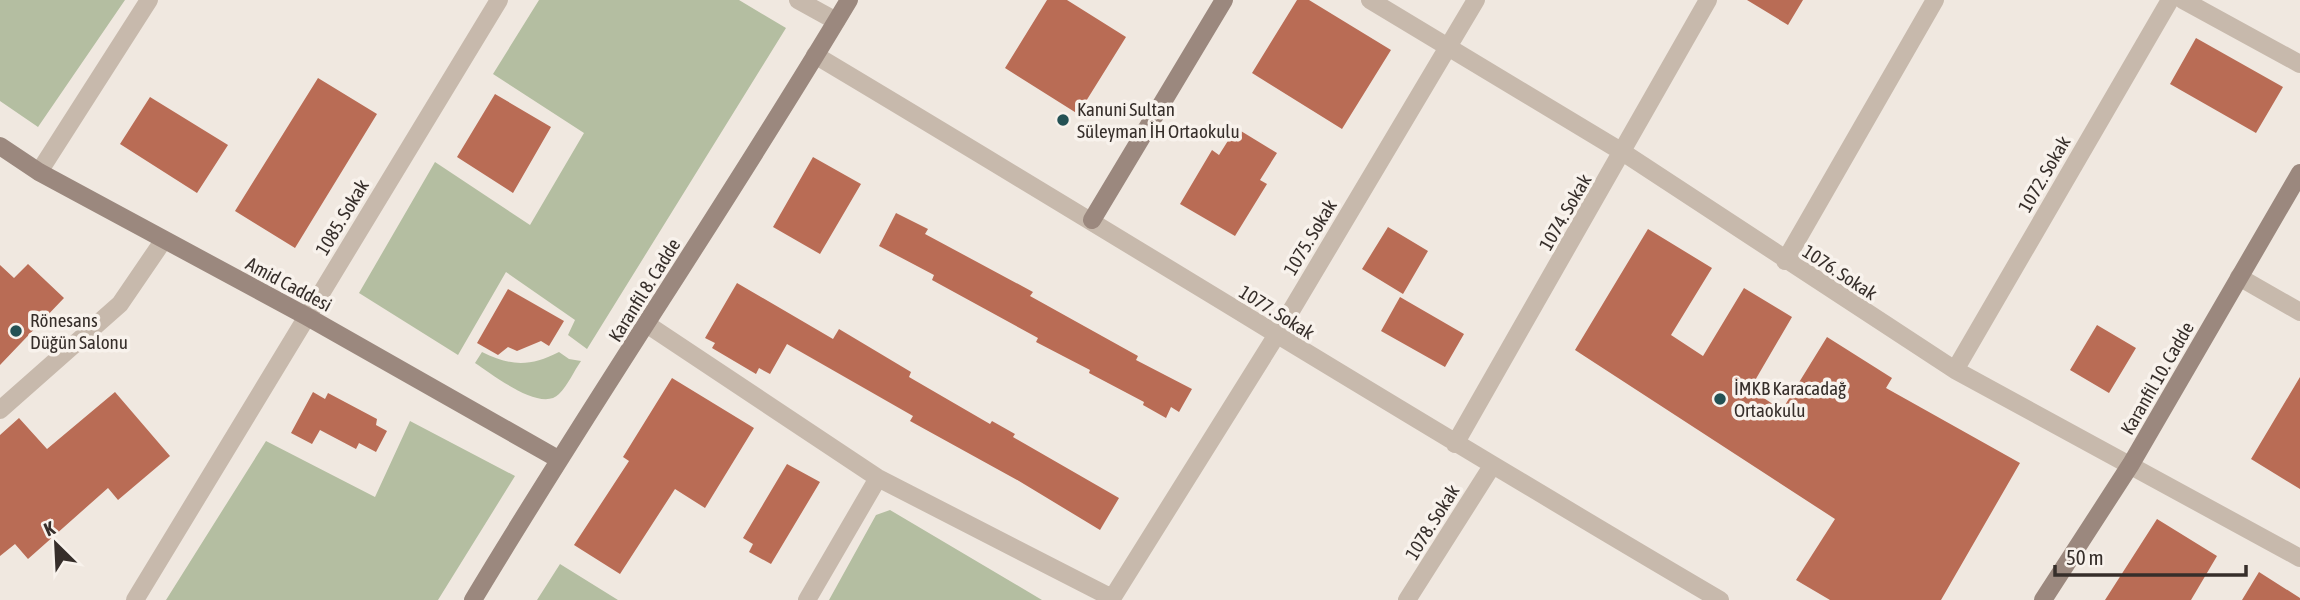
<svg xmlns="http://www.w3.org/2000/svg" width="2300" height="600" font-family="'Asap Condensed',sans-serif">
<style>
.green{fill:#b4bea1}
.building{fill:#b96c55}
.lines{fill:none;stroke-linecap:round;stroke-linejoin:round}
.street{stroke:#c7b9ac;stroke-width:18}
.secondary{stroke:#9b887e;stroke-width:18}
.poi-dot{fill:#245154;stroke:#f8f2ec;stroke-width:2.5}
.labels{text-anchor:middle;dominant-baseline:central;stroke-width:7;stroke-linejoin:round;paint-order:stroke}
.poi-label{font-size:19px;fill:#362e2a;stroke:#f8f2ec;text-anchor:start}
.street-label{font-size:19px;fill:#362e2a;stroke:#f8f2ec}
</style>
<rect width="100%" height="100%" fill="#f0e8e0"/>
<path class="green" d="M0,0H125L38,127L0,101Z
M539,0H739L786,28L587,349L568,335L575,320L506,272L458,355L359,293L435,162L530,225L584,133L493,74Z
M482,352C510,366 530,367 559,352L569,359L581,361C574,371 568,385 559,394C541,413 492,374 475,363Z
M410,421L515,476L438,600H166L266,441L375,497Z
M890,510L1042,600H829L876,515Z
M560,564L618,600H537Z"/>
<path class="building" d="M1047,0H1067L1126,37L1078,114L1005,68Z
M1297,0H1309L1391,50L1342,129L1252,73Z
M1747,0H1803L1788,25Z
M2196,38L2283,87L2256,133L2170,84Z
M318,78L377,114L295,248L235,211Z
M495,94L551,127L513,193L457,157Z
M150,97L228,145L197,193L120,144Z
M1236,128L1277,153L1260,180L1267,184L1235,236L1180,204L1212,150L1219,155Z
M813,157L861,184L820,254L773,227Z
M896,213L928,229L925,234L1033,292L1030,296L1138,356L1136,360L1192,389L1179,412L1171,407L1166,418L1143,405L1144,402L1089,373L1090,370L1036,342L1038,338L932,280L934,275L879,246Z
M1388,227L1428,251L1403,294L1362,269Z
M1648,229L1712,268L1671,335L1703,356L1744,288L1792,317L1750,389L1782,410L1827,337L1892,378L1886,388L2020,463L1941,600H1830L1796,580L1835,519L1575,350Z
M28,264L64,298L0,365V265L14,278Z
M737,283L833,339L839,329L911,372L909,377L990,424L992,421L1015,434L1013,437L1119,498L1100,530L1019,481L910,421L913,416L787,344L770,374L759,368L756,374L712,348L715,343L705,338Z
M508,289L564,321L549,346L541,341L517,351L508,347L498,355L477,343Z
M1400,297L1464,334L1445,367L1381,331Z
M2097,325L2136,348L2109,393L2070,370Z
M2300,377V489L2251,459Z
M672,378L754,428L705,508L675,489L620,574L574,545L629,461L623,457Z
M115,392L170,456L118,500L108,488L28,559L15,544L0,556V435L19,418L47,449Z
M313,392L325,399L328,393L377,419L376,425L387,431L376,452L359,443L356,449L320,430L312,444L291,433Z
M787,464L820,482L771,564L749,552L753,544L743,538Z
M2157,519L2217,556L2191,600H2105Z
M2259,572L2300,598V600H2242Z"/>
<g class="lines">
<path class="street" d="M798,0L836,21
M1370,0L1624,153L1955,370L2300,558
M2183,0L2300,64
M815,55C1117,235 1416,422 1720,600
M39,172L149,0
M1785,261L1935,0
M2239,277L2300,312
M648,325L878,478L1112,598
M1955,370L2170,0
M0,410L120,304L163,241
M1455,444L1708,0
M135,600L499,0
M807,600L878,478
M1111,600L1276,336L1476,0
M1407,600L1492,466"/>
<path class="secondary" d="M0,146L39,172L306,316L558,459
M1092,220L1224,0
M473,600C594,398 728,203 849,0
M2043,600L2131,464L2300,173"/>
</g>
<g class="poi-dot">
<circle cx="1063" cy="120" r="7"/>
<circle cx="16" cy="331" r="7"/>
<circle cx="1720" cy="399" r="7"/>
</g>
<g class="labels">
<g class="poi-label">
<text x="1077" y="109">Kanuni Sultan<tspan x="1077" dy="22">Süleyman İH Ortaokulu</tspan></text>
<text x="30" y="320">Rönesans<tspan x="30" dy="22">Düğün Salonu</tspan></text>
<text x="1734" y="388">İMKB Karacadağ<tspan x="1734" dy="22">Ortaokulu</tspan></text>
</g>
<g class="street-label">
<text transform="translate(2044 174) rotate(-60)">1072. Sokak</text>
<text transform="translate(1565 212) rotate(-60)">1074. Sokak</text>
<text transform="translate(342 217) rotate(-59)">1085. Sokak</text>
<text transform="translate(1310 237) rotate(-59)">1075. Sokak</text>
<text transform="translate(1840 272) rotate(33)">1076. Sokak</text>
<text transform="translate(289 284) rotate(28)">Amid Caddesi</text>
<text transform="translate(644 290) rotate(-58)">Karanfil 8. Cadde</text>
<text transform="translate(1277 312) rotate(32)">1077. Sokak</text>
<text transform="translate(2157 378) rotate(-60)">Karanfil 10. Cadde</text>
<text transform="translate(1432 522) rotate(-58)">1078. Sokak</text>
</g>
</g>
<g transform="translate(56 544) rotate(336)" stroke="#f8f2ec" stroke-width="5" paint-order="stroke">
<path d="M0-5L12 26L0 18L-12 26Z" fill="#362e2a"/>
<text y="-10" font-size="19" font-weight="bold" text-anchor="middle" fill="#362e2a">K</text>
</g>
<path d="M2055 565v10h191v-10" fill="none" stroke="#362e2a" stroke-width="3.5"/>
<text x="2066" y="565" font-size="21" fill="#362e2a" stroke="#f8f2ec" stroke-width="5" paint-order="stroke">50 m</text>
</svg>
